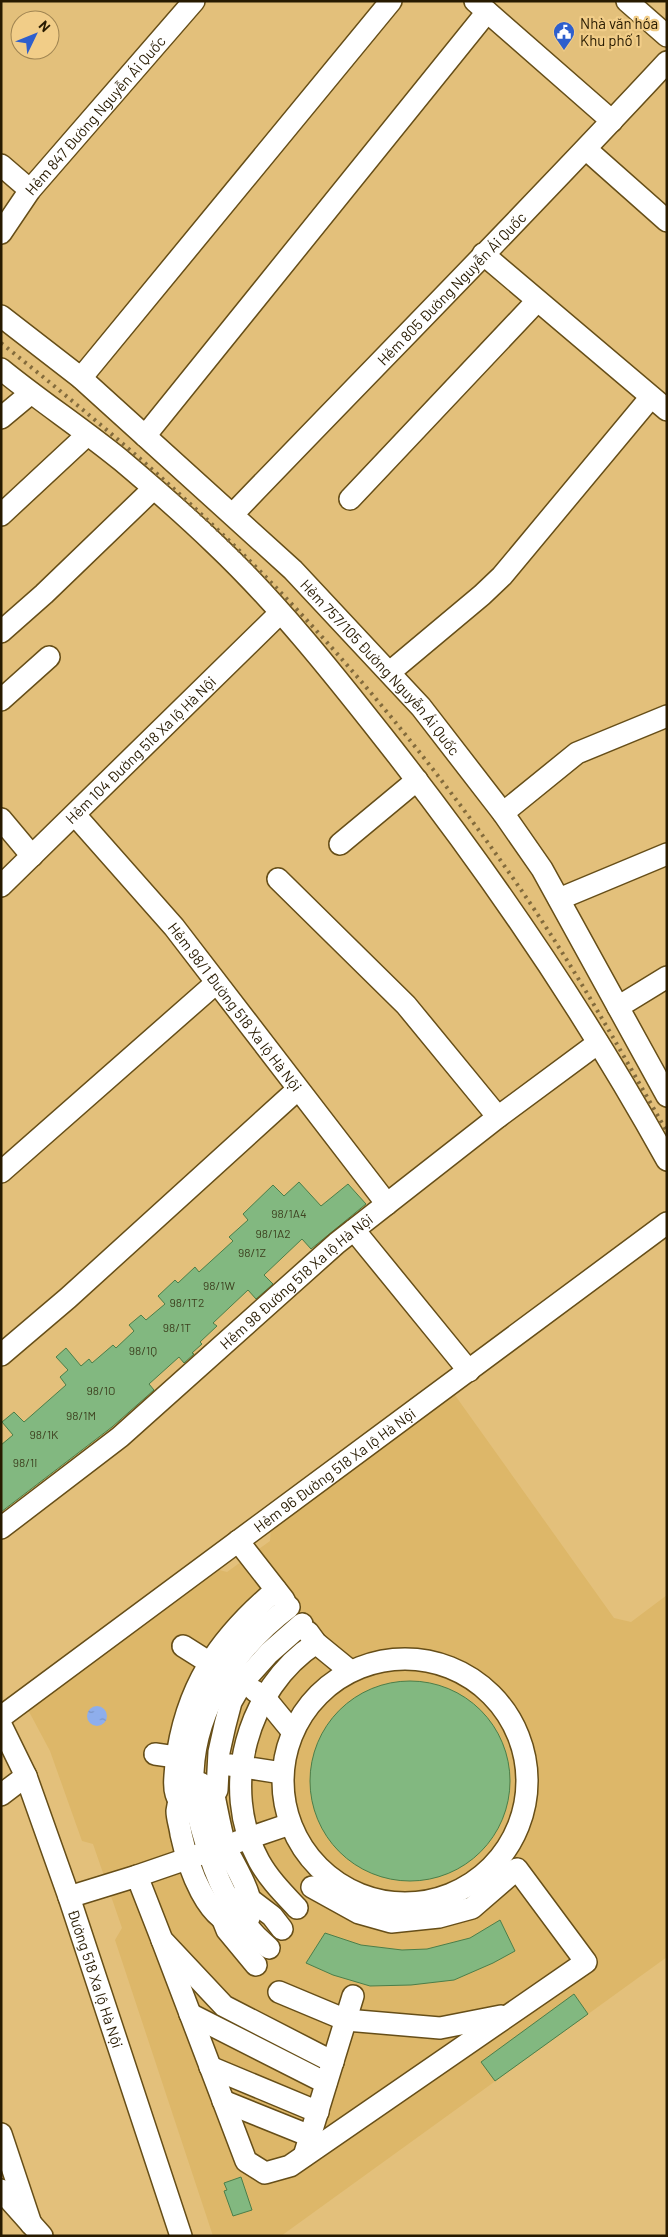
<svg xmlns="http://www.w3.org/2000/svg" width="668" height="2237" font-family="Barlow,sans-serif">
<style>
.built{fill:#ddb769}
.water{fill:url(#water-ripples)}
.building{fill:#82b880;stroke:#4b7e49}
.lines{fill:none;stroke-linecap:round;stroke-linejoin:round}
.minor-casing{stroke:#664e18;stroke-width:24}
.minor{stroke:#fff;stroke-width:21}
.rail{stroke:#836b3c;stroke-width:4;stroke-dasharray:2.5 5;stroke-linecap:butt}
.labels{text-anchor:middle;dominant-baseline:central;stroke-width:4.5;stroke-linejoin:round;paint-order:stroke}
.number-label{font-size:12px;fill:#3e4220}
.poi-label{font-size:15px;fill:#271a00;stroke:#f1cd88;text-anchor:start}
.street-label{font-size:15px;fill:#271a00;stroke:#f1cd88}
</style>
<defs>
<pattern id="water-ripples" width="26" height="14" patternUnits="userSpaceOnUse" patternTransform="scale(1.25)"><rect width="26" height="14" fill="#8eaeec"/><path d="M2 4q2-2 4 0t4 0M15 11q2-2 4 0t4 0" fill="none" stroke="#7a95c9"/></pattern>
</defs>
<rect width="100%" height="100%" fill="#e3c07b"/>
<path class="built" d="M452,1391L614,1618L631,1622L667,1595V1957L281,2236H213L115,1940L122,1928L93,1844L82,1841L50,1751L26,1706L212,1568L227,1572L270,1541L271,1527Z"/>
<path class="water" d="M87 1716a10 10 0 1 1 20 0a10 10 0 1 1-20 0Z"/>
<path class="building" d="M299,1182L321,1206L348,1184L366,1204L311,1249L302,1239L264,1275L273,1284L256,1299L248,1290L213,1323L217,1326L200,1342L202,1344L192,1353L194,1354L184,1363L179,1357L149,1384L154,1390L112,1427L1,1512V1445L13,1435L2,1422L14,1412L24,1422L66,1385L60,1377L68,1370L56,1357L66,1348L81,1366L89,1359L92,1363L113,1345L116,1348L134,1331L129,1325L141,1315L146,1320L165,1304L158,1296L175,1280L178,1283L195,1267L199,1272L233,1241L229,1237L248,1220L243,1214L273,1185L284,1196Z
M310 1781a100 100 0 1 1 200 0a100 100 0 1 1-200 0Z
M500,1920L515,1951L493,1963L454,1980L411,1985L370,1986L333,1975L306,1963L325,1933L361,1945L402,1950L427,1949L470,1938Z
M574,1994L588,2014L495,2081L481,2062Z
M241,2177L252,2210L233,2216L224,2191L227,2190L224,2183Z"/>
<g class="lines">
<g class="minor-casing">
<g id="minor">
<path d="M475,1L612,121"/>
<path d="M627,1L667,36"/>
<path d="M587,150L667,221"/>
<path d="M1,165L30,190"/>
<path id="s1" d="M1,233L30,190L194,1"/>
<path d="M483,254L667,410"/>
<path id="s2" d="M1,316L81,378L293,570L421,707L503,813L542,869L667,1096"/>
<path d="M1,369C40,401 83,429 122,461C154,488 186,516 216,545C277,603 332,672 384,738C489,871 585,1012 667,1160"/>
<path d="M81,378L391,1"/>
<path d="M1,418L31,393"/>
<path d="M145,436L487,12"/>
<path d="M350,499L537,301"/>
<path id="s3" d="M233,514C378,363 525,215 667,62"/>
<path d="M1,515L87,435"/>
<path d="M1,632L44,594L153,489"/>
<path d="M390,672L482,595L502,576L651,397"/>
<path d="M1,700L49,657"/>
<path d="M503,813L577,753L667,716"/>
<path id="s4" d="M75,815L174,927L387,1204"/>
<path d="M1,819L32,856"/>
<path d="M340,844L417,780"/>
<path d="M278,879L406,1005L498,1117"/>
<path id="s5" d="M1,886L280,613"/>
<path d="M559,899L667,854"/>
<path d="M618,1007L667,977"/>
<path d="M1,1172L216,983"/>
<path d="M354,1230L469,1371"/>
<path d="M1,1355L68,1298L297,1090"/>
<path id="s6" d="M1,1528L120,1437L337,1243L498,1117L598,1043"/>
<path d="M238,1541L284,1600"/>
<path d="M276,1590C218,1639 185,1688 176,1764C174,1787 171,1801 194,1812L211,1801L217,1790L219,1752L225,1725L231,1702L242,1683L269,1653L302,1624"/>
<path d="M308,1632L316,1643L349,1670"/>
<path d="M183,1646L221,1670"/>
<circle cx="405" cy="1781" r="122"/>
<path d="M255,1691L265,1698L292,1731"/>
<path id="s7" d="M1,1717L667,1223"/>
<path id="s8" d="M1,1725L26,1776L69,1897L181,2236"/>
<path d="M155,1754L190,1759"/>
<path d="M230,1765L282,1773"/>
<path d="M194,1783H200L213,1791C217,1809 220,1828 225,1845C233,1866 263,1903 245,1925C207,1929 187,1862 181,1834C180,1826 177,1818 177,1811C178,1803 181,1795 184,1789Z"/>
<path d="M1,1795L26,1776"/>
<path d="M237,1842L290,1824"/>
<path d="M137,1876L201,1854"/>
<path d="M243,1894L272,1916L282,1929"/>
<path d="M69,1897L137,1876L162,1940L224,2006L333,2062"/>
<path d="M297,1908C283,1893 269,1879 259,1861C219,1788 247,1688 316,1643"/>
<path d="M221,1915L227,1930L256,1965"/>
<path d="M162,1940L246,2161L265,2173L290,2166L586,1962L517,1869L472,1908L439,1917L391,1922L359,1913L312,1887"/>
<path d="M269,1948C238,1922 221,1891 209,1853C201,1828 192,1799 193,1772C196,1706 237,1646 289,1607"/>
<path d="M279,1992L346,2020L440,2028L501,2016"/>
<path d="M190,2014L326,2083"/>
<path d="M210,2067L318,2112"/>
<path d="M223,2101L310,2136"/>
<path d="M1,2134L31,2224"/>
<path d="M304,2156L353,1996"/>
<path d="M1,2190L42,2236"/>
</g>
</g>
<use href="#minor" class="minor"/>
<path class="rail" d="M1,343C76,403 149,464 219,531C333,639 442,773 530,903C580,977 623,1055 667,1132"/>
</g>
<defs>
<g id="civic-pin" transform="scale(1.125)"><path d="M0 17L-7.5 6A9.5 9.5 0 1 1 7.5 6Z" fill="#2e5fcd" stroke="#f1cd88"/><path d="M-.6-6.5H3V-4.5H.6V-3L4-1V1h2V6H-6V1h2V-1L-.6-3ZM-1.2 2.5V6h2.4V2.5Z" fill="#fff"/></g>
</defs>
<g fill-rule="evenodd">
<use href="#civic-pin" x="564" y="32"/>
</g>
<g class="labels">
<g class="number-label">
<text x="289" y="1213">98/1A4</text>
<text x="273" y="1233">98/1A2</text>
<text x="252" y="1252">98/1Z</text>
<text x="219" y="1285">98/1W</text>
<text x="187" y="1302">98/1T2</text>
<text x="177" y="1327">98/1T</text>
<text x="143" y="1350">98/1Q</text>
<text x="101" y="1390">98/1O</text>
<text x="81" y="1415">98/1M</text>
<text x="44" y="1434">98/1K</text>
<text x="25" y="1462">98/1I</text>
</g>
<g class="poi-label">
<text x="580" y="23">Nhà văn hóa<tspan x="580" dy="17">Khu phố 1</tspan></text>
</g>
<g class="street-label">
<text stroke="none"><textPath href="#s1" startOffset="151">Hẻm 847 Đường Nguyễn Ái Quốc</textPath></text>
<text stroke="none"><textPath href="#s3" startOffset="314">Hẻm 805 Đường Nguyễn Ái Quốc</textPath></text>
<text stroke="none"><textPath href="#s2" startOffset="518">Hẻm 757/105 Đường Nguyễn Ái Quốc</textPath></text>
<text stroke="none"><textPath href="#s5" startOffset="195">Hẻm 104 Đường 518 Xa lộ Hà Nội</textPath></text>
<text stroke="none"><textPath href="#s4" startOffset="250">Hẻm 98/1 Đường 518 Xa lộ Hà Nội</textPath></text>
<text stroke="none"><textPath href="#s6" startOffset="385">Hẻm 98 Đường 518 Xa lộ Hà Nội</textPath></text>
<text stroke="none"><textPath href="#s7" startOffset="415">Hẻm 96 Đường 518 Xa lộ Hà Nội</textPath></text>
<text stroke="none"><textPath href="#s8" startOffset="271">Đường 518 Xa lộ Hà Nội</textPath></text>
</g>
</g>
<rect width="668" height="2237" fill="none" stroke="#271a00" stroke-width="5"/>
<g transform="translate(35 35) rotate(47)"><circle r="24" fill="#f1cd88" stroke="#a08552"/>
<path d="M0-4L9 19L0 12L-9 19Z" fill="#2e5fcd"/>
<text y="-8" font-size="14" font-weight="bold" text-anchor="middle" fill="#271a00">N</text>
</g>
</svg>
